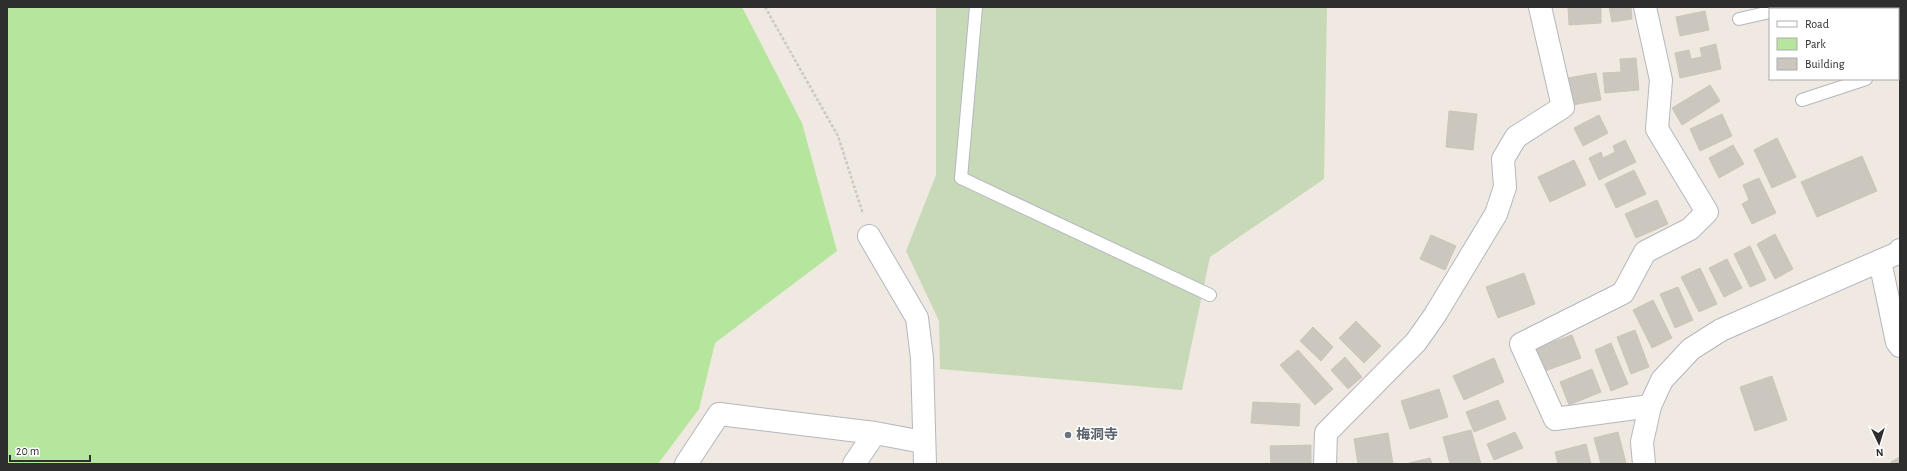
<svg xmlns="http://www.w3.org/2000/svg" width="1907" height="471" font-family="'Alegreya Sans','Noto Sans JP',sans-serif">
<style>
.green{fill:#b6e59e}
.cemetery{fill:#c8d9b8}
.building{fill:#cbc7bf;stroke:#cbc5ba}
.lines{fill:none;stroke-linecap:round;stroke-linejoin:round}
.service-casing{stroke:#b4b7c1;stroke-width:14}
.minor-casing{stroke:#b4b7c1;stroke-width:24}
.tertiary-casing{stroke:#b4b7c1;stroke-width:24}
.path{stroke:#c9c9c9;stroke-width:2.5;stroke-dasharray:3 2;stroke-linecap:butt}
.service{stroke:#fff;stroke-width:12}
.minor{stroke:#fff;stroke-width:22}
.tertiary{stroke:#fff;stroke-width:22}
.worship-dot{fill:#6b7280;stroke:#fff;stroke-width:1.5}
.labels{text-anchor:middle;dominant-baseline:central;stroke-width:3;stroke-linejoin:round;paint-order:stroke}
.worship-label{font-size:14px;font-weight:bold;fill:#5b616d;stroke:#fff;text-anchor:start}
</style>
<rect width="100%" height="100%" fill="#efe9e1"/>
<path class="green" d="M7,7H742L802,123L837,251L715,343L699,409L658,464H7Z"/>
<path class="cemetery" d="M936,7H1327L1324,179L1210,257L1182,390L940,369L939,321L906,251L936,175Z"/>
<path class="building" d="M1568,7L1601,8V23L1569,25Z
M1609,7H1631L1632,19L1612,22Z
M1705,11L1709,30L1680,36L1676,17Z
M1716,44L1721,69L1680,78L1675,53L1689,50L1691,59L1702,57L1700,48Z
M1636,58L1639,90L1605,93L1603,73L1621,72L1620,59Z
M1596,73L1601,100L1572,105L1568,78Z
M1710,85L1720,101L1682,125L1672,108Z
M1449,111L1477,114L1473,150L1446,147Z
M1722,114L1732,136L1700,151L1690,129Z
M1599,115L1608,133L1583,146L1574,128Z
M1777,138L1796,177L1772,188L1754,150Z
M1625,140L1636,162L1599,180L1589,158L1601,152L1603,158L1615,152L1613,146Z
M1733,145L1744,164L1719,178L1709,158Z
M1862,156L1877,191L1817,217L1801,182Z
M1574,160L1586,185L1550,202L1538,177Z
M1634,170L1646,194L1616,208L1605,184Z
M1759,178L1776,213L1752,224L1742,204L1749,200L1743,185Z
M1657,200L1668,224L1636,238L1625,214Z
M1775,234L1793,269L1775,279L1757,244Z
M1431,235L1456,246L1445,270L1420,259Z
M1750,246L1766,280L1750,287L1734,254Z
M1727,259L1742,288L1724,297L1709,268Z
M1700,268L1717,304L1699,312L1681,277Z
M1524,273L1535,304L1498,318L1486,287Z
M1678,287L1693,320L1675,328L1660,294Z
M1653,300L1672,338L1652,348L1633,310Z
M1356,321L1381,346L1364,363L1339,338Z
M1313,327L1333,347L1321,361L1300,341Z
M1635,330L1649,367L1631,374L1617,337Z
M1572,335L1581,358L1542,372L1533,349Z
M1611,343L1628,384L1611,391L1595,350Z
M1298,350L1333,389L1315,405L1280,365Z
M1345,357L1362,377L1348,389L1331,370Z
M1494,358L1504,382L1464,400L1453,376Z
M1592,369L1601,392L1569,405L1560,382Z
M1772,376L1787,420L1755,431L1740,387Z
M1439,389L1448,417L1410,429L1401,401Z
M1498,400L1506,419L1474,432L1466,412Z
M1253,402L1300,404L1299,426L1251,423Z
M1471,430L1481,464H1450L1443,437Z
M1515,432L1523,448L1494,460L1487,444Z
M1618,432L1626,463L1601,464L1594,438Z
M1388,433L1393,464H1358L1354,439Z
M1586,444L1591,464H1558L1555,452Z
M1311,445V464H1271L1270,446Z
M1900,457V464H1892L1891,462Z
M1430,458L1432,464H1409V463Z"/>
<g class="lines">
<g class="service-casing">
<path id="service" d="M976,7L961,178L1210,295
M1784,9L1793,7
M1739,19L1770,12
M1802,100L1866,79"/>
</g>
<g class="minor-casing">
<path id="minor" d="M1645,7L1661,80L1657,129L1707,212L1690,229L1645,252L1623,293L1521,344L1555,419L1650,406
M1883,7L1884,9
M1898,52L1900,61
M869,236L917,318L922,358L925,464
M1880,261L1897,342L1900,346
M686,464L719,414L875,433L923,442
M854,464L875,433
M1325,464L1326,433L1416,342L1435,315L1496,214L1505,187L1503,159L1516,137L1563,107L1540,7"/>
</g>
<g class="tertiary-casing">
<path id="tertiary" d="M1644,464L1642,442L1650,406L1662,380L1691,349L1721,330L1898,253L1900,250"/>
</g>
<path class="path" d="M765,7L838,136L863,214"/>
<use href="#service" class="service"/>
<use href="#minor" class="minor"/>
<use href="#tertiary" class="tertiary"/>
</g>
<circle class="worship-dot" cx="1068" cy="435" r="4"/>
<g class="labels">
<g class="worship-label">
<text x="1076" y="435">梅洞寺</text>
</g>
</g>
<rect width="1907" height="471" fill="none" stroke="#2e2e2e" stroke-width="16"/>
<rect x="1769" y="8" width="130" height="72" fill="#ffffff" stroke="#ababab"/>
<rect x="1777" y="21" width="20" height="6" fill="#ffffff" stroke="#ababab"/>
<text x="1805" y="28" font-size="12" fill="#2e2e2e">Road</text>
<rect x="1777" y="38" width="20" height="12" fill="#b6e59e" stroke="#ababab"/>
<text x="1805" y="48" font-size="12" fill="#2e2e2e">Park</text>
<rect x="1777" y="58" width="20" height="12" fill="#cbc7bf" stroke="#ababab"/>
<text x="1805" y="68" font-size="12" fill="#2e2e2e">Building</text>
<g transform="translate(1879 443) rotate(176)" stroke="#ffffff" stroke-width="3" paint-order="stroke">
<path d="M0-3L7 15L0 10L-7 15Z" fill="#2e2e2e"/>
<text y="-6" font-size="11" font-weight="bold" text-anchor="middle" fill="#2e2e2e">N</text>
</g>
<path d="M10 455v6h80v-6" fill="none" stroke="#2e2e2e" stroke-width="2"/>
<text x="16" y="455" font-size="12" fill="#2e2e2e" stroke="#ffffff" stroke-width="3" paint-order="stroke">20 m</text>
</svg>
